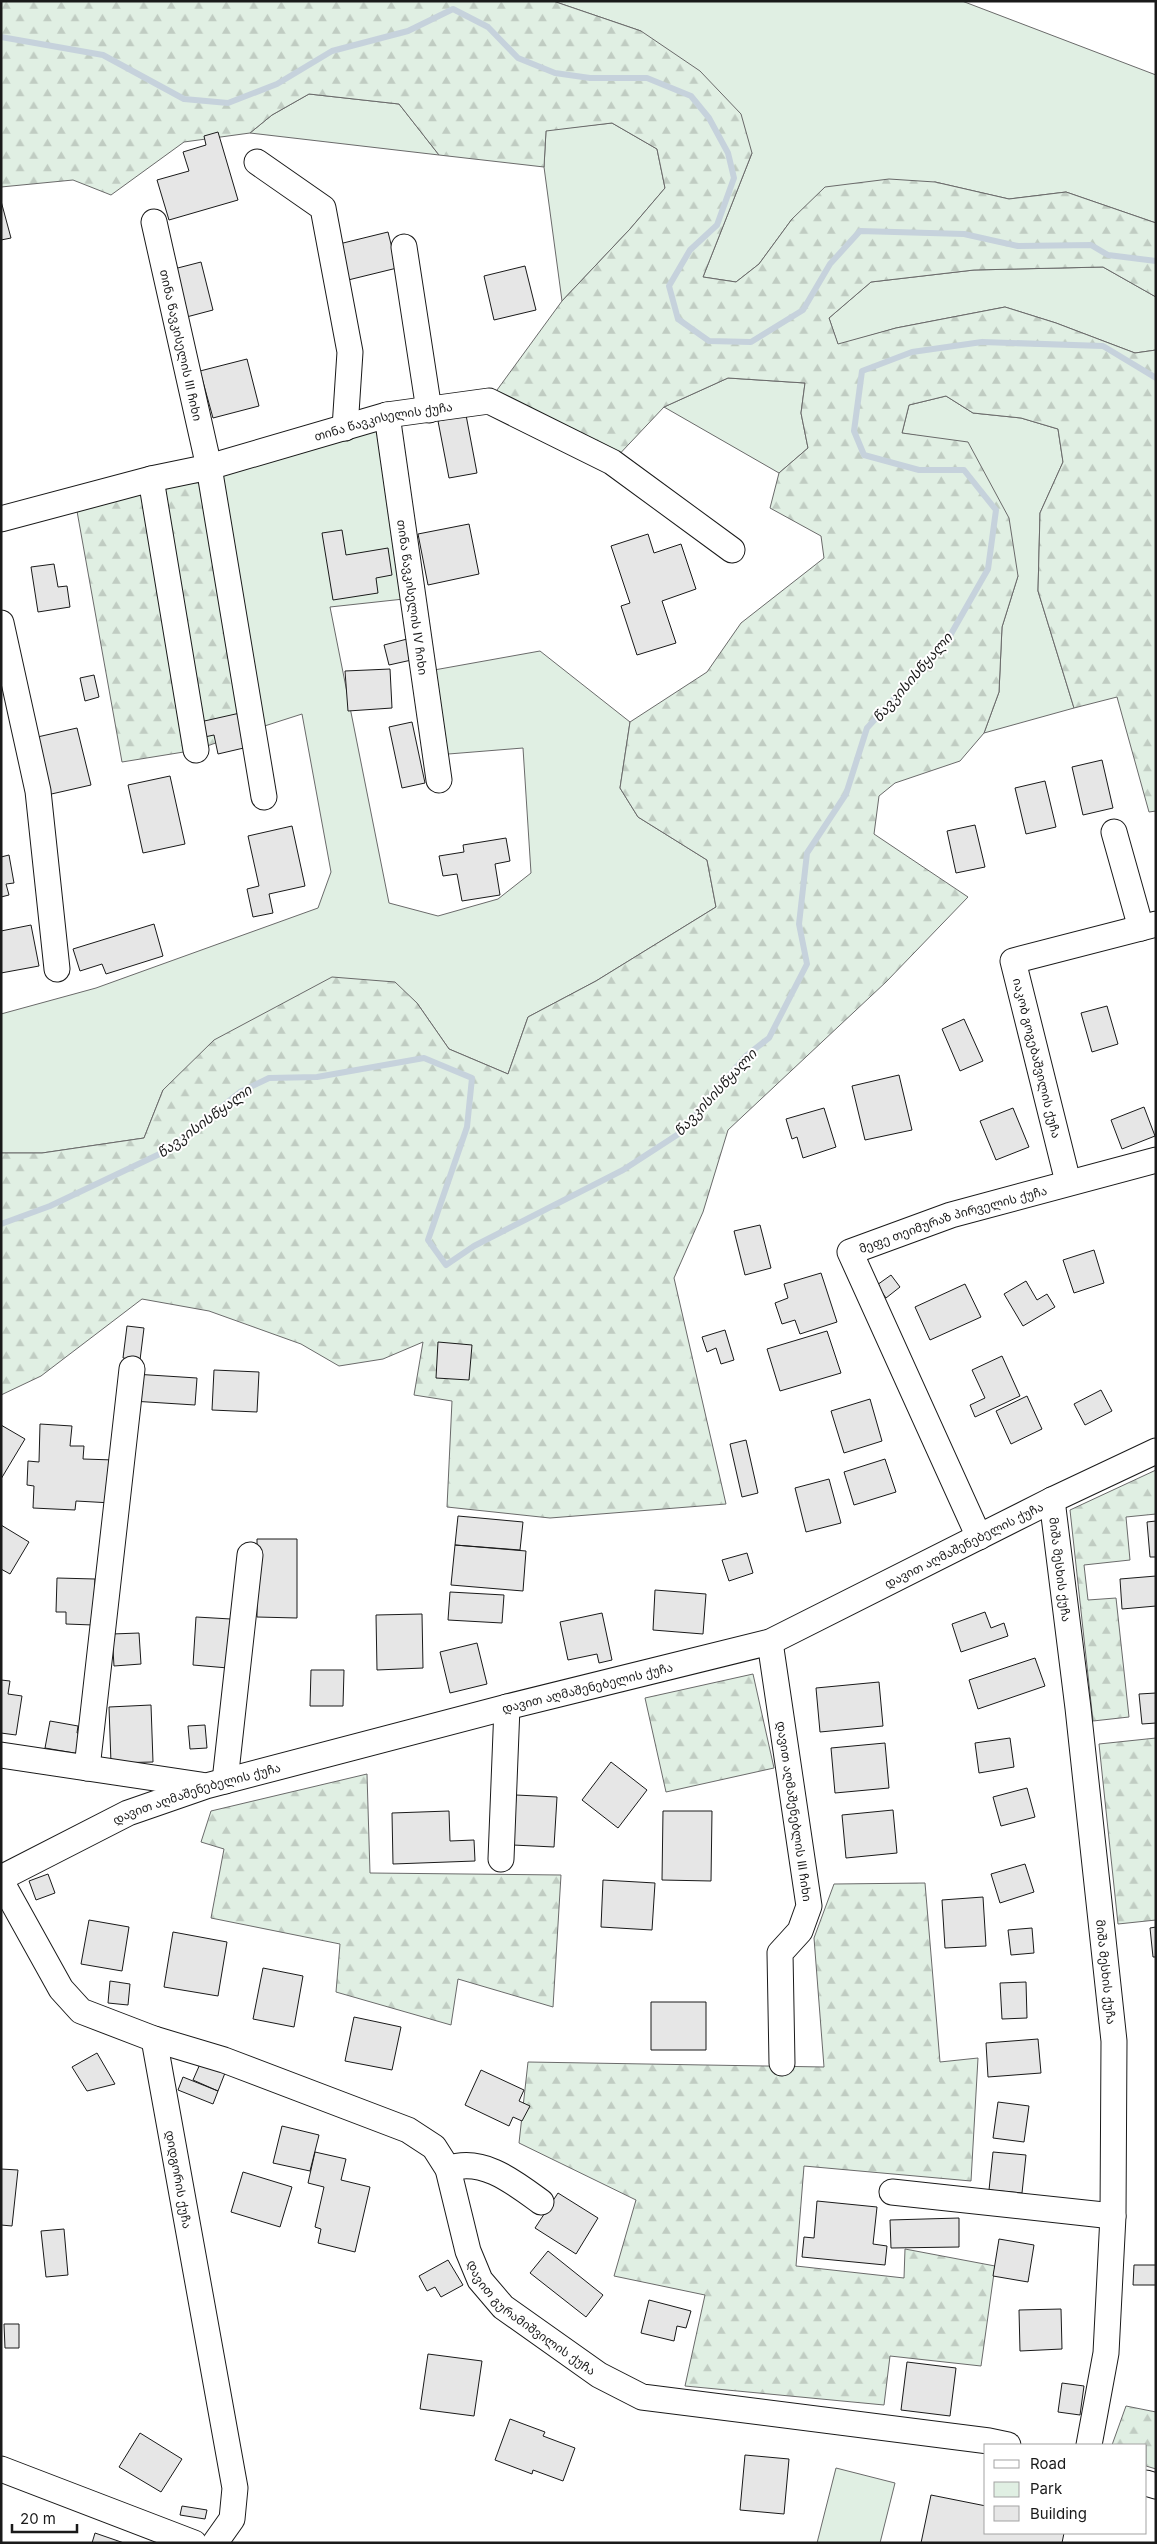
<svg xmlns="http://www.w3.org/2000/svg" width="1157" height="2544" font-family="Inter,'Noto Sans Georgian',sans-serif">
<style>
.green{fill:#e0efe3;stroke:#6a6a6a}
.forest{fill:url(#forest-firs);stroke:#6a6a6a}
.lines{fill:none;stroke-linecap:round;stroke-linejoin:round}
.stream{stroke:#c6d2dc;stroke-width:6}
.building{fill:#e6e6e6;stroke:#1a1a1a}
.minor-casing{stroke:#1a1a1a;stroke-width:27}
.minor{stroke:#fff;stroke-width:25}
.labels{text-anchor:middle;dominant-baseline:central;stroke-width:4;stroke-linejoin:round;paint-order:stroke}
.street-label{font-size:12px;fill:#1a1a1a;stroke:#fff}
.water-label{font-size:14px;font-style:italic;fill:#1a1a1a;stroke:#fff}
</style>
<defs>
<pattern id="forest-firs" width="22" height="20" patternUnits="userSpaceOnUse" patternTransform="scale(1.25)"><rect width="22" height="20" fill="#e0efe3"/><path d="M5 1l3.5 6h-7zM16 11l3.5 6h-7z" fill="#c0ccc2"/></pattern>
</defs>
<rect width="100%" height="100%" fill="#fff"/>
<path class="green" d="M553,1H962L1156,75V223L1066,192L1009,199L935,182L792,219L759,264L736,282L703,277L752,153L641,31Z
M309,94L399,104L439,155L250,133L272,115Z
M612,123L657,149L665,188L630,229L562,301L544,167L546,130Z
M1103,267L1156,297V350L1135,353L1056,323L1005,307L896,328L838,345L829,318L871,282L974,270Z
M728,378L805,383L801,413L808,448L779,473L664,407Z
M946,396L973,413L1021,418L1058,429L1063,462L1040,513L1038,591L1074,708L984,733L999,692L1002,627L1018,576L931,438L902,433L909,405Z
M387,415L413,598L330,607L389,903L438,916L498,899L531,873L523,748L436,755L423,672L540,651L630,722L620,788L638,817L707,860L716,907L596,981L528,1017L508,1074L449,1049L417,1003L163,1090L144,1138L42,1153H1V1014L96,988L318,908L331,872L302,714L252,730L209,467Z
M836,2468L895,2483L880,2543H817Z"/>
<path class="forest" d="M1,1H553L641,31L700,71L741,114L752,153L703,277L736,282L759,264L792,219L825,187L889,179L935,182L1009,199L1066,192L1156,223V297L1103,267L974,270L871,282L829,318L838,344L896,328L1005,307L1056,323L1135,353L1156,350V811L1149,812L1117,697L1074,708L1038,591L1040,513L1063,462L1058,429L1021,418L973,413L946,396L909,405L902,433L968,442L1009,518L1018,576L1002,627L999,692L984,733L960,761L895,783L879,796L874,834L968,897L886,982L728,1130L703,1212L674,1278L726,1504L550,1518L447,1507L452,1401L414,1395L423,1342L383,1359L339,1366L301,1344L209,1311L142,1299L41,1376L1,1395V1153H42L144,1138L163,1090L214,1040L332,977L395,982L417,1003L449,1049L508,1074L528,1017L596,981L716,907L707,860L638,817L620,788L630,722L707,672L741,623L824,558L821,536L770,508L779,473L808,448L801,413L805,383L728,378L664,407L612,462L489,401L562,301L630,229L665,188L657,149L612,123L546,131L544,167L439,155L399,104L309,94L272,115L250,133L184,142L111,195L73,180L1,187Z
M209,467L252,730L196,750L122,762L75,500Z
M1156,1470V1514L1126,1517L1130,1560L1084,1565L1088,1600L1116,1598L1129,1717L1093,1721L1070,1510Z
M753,1674L774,1768L666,1792L645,1698Z
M1156,1738V1920L1118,1924L1099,1744Z
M367,1774L370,1873L561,1875L553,2007L458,1979L451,2025L336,1992L340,1944L211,1918L224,1849L201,1842L211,1811Z
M925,1883L940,2062L978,2058L971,2181L804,2166L796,2266L904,2278L905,2249L995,2266L981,2366L890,2356L884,2405L685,2386L705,2295L614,2276L636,2200L519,2143L528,2062L824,2067L814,1938L834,1884Z
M1126,2406L1156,2412V2469L1146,2466V2445H1112Z"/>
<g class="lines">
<path class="stream" d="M1,37L103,55L184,99L228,103L277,84L332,51L408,31L453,9L488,27L518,58L555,73L590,78H647L691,96L709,118L728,153L734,178L717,225L690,250L669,286L678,319L709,341L751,342L803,310L830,264L860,231L964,234L1018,246L1091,245L1108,255L1156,261
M1,1224L50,1206L168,1150L240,1092L269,1078L317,1077L424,1058L472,1078L467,1127L428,1240L446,1265L474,1246L623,1170L680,1133L747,1055L769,1038L807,964L799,924L807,853L846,794L867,728L947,641L988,569L996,510L964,470H919L864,455L854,431L862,371L912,352L982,342L1103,346L1156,378"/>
</g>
<path class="building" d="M218,132L238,200L169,220L157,180L189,171L183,152L206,145L204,136Z
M1,201L11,238L1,240Z
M388,232L397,268L344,281L335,245Z
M201,262L213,310L179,319L166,271Z
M525,266L536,310L494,320L484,276Z
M247,359L259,406L213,418L200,371Z
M466,415L477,473L449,478L438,421Z
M469,524L479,574L428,585L418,534Z
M342,530L346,555L388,548L392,575L376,578L378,593L333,600L322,533Z
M648,534L654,553L681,544L696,589L662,601L676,643L637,655L621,606L630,603L611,546Z
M54,564L58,587L67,586L70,607L38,612L31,567Z
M411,638L416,659L389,665L384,645Z
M390,669L392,708L348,711L345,671Z
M94,675L99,697L85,701L80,678Z
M240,713L248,747L218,754L214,735L195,739L191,724Z
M412,722L425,783L402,788L389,727Z
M77,728L91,785L47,795L33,738Z
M1102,760L1113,808L1083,815L1072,767Z
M170,776L185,844L143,853L128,785Z
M1045,781L1056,827L1026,834L1015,788Z
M975,825L985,867L956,873L947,831Z
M292,826L305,886L269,894L273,913L253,917L247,889L259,886L248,836Z
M506,838L510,861L495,864L500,895L462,901L457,874L443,876L439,856L464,852L463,845Z
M9,855L14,883L6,884L9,895L1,897V857Z
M154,924L163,956L106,974L102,964L80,971L73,949Z
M31,925L39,966L1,973V931Z
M1107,1006L1118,1044L1092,1052L1081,1013Z
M964,1019L983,1061L960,1071L942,1029Z
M899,1075L912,1130L865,1140L852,1086Z
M1144,1107L1155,1136L1122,1149L1111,1120Z
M824,1108L836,1147L803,1158L797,1137L792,1139L786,1119Z
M1013,1108L1029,1147L996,1160L980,1121Z
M760,1225L771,1268L745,1275L734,1231Z
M1094,1250L1104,1283L1074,1293L1063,1260Z
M821,1273L837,1322L800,1334L795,1320L782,1324L775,1303L788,1298L784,1284Z
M891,1275L900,1287L886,1298L877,1285Z
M1026,1281L1037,1300L1047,1294L1055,1307L1023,1326L1004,1294Z
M965,1284L981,1317L930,1340L915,1307Z
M127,1326L144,1328L140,1360L123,1358Z
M725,1330L734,1360L721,1364L716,1348L707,1352L702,1337Z
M827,1331L841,1373L780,1391L767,1349Z
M438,1342L472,1345L469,1380L436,1378Z
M1002,1356L1020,1396L975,1417L970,1405L985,1398L972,1370Z
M214,1370L259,1372L257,1412L212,1410Z
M134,1374L197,1378L195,1405L132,1401Z
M1101,1390L1112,1411L1085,1425L1074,1404Z
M1027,1396L1042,1429L1011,1444L996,1411Z
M870,1399L882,1441L844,1453L831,1411Z
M40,1424L72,1426L70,1446H84L83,1459L114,1460L112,1503L76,1501L75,1510L33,1508L34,1486L27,1485L28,1461L39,1462Z
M1,1425L25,1439L1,1479Z
M746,1440L758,1493L742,1497L730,1444Z
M885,1459L896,1492L854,1505L844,1472Z
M829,1479L841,1523L806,1532L795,1488Z
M458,1516L523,1522L520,1550L455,1545Z
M1156,1521V1557H1150L1147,1522Z
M1,1525L29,1542L10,1574L1,1569Z
M257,1539H297V1618L257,1617Z
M455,1545L526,1551L523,1591L451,1585Z
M747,1553L753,1573L729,1581L722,1560Z
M1156,1576V1606L1122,1609L1120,1579Z
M57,1578L95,1579L93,1625L66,1624V1612H56Z
M655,1590L706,1594L703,1634L653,1630Z
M450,1592L504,1595L502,1623L448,1620Z
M985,1612L991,1628L1004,1623L1008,1636L961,1652L952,1624Z
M602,1613L612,1660L599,1663L597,1654L568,1660L560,1622Z
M422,1614L423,1668L377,1670L376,1615Z
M196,1617L231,1619L228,1668L193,1665Z
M139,1633L141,1664L114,1666L112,1634Z
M477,1643L487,1684L450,1693L440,1652Z
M1035,1658L1045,1686L978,1709L969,1680Z
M311,1670H344L343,1706H310Z
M1,1680L10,1681L8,1694L22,1696L16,1735L1,1733Z
M879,1682L883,1726L820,1732L816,1688Z
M1156,1693V1723L1142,1724L1139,1694Z
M151,1705L153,1762L111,1763L109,1707Z
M50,1721L78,1726L77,1733L90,1735L86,1755L45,1748Z
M205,1725L207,1748L190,1749L188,1726Z
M1010,1738L1014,1767L979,1773L975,1743Z
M885,1743L889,1788L835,1793L831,1748Z
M611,1762L647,1790L618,1828L582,1800Z
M1027,1788L1035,1817L1001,1826L993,1797Z
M516,1795L557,1797L554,1847L513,1845Z
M893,1810L897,1853L846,1858L842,1815Z
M449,1811L450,1841L474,1840L475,1861L393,1864L392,1813Z
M663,1811H712L711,1881L662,1880Z
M1025,1864L1034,1892L1000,1903L991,1874Z
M48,1874L55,1893L36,1900L29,1881Z
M603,1880L655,1883L652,1930L601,1927Z
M983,1897L986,1946L945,1948L942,1900Z
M89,1920L129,1927L122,1971L81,1964Z
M1156,1927V1957H1153L1150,1928Z
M1032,1928L1034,1953L1011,1955L1008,1930Z
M173,1932L227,1942L218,1996L164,1987Z
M263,1968L303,1976L294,2027L253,2019Z
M110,1981L130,1984L128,2005L108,2003Z
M1026,1982L1027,2018L1002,2019L1000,1983Z
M651,2002H706V2050H651Z
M354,2017L401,2027L392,2070L345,2061Z
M1038,2039L1041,2073L988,2077L986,2043Z
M97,2053L115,2084L87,2091L72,2067Z
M200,2064L225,2073L218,2091L193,2080Z
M481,2070L524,2090L519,2101L530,2106L522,2121L513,2117L509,2126L465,2105Z
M183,2077L218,2091L213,2104L178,2090Z
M998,2102L1029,2106L1024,2142L993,2138Z
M282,2126L319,2135L310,2171L273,2163Z
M315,2152L346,2159L341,2180L370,2187L355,2252L318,2243L321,2229L315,2227L324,2187L308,2183Z
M993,2152L1026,2155L1022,2193L989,2190Z
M1,2169L18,2170L12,2226L1,2225Z
M243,2172L292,2187L280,2227L231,2212Z
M558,2193L598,2218L576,2254L535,2228Z
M817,2201L877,2207L873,2244L887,2246L885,2265L802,2257L804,2237L814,2238Z
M959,2218V2247L891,2248L890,2220Z
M64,2229L68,2275L46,2277L41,2231Z
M999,2239L1034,2245L1028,2282L993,2276Z
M548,2251L603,2295L586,2317L530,2273Z
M1156,2256V2285H1133L1134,2265H1156Z
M448,2260L463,2285L441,2297L435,2287L427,2291L419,2276Z
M649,2300L691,2311L686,2328L677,2326L674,2341L641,2333Z
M1061,2309L1062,2349L1020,2351L1019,2310Z
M4,2324H19V2348H5Z
M428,2354L482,2361L474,2416L420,2409Z
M907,2362L956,2368L950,2416L901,2410Z
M1062,2383L1084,2386L1080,2415L1058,2412Z
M510,2419L545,2432L543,2436L575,2448L563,2481L533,2470L532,2474L495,2460Z
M140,2433L182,2459L161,2492L119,2467Z
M745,2455L789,2459L784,2514L740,2510Z
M931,2495L986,2506V2533H1064L1062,2543H921Z
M182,2506L207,2510L205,2519L180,2515Z
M95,2533L124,2543H92Z"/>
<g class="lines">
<g class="minor-casing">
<g id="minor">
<path d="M257,162L323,208L350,352L345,428"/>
<path id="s1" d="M154,222L209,467L264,797"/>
<path d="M404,247L429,410"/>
<path id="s2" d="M387,415L439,780"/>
<path d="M151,479L196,750"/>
<path id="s3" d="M1,519L151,479L209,467L387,415L489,401L612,462L732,550"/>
<path d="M1,623L38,791L57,969"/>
<path d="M1114,832L1141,928"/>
<path d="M1068,1182L1013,961L1156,924"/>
<path id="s4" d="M1052,1500L1078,1708L1114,2041L1113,2216L1106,2353L1089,2445"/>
<path id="s5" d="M979,1537L850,1252L951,1215L1156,1160"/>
<path id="s6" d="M770,1642L809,1906L800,1931L780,1953L782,2063"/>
<path d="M1,1755L201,1785"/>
<path d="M87,1768L132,1369"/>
<path d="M225,1781L250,1555"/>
<path d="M501,1859L507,1707"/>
<path id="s7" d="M1,1878L128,1813L206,1786L507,1707L770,1642L1052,1500L1156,1451"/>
<path id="s8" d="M1,1881L61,1989L81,2011L154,2039L235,2488L232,2519L215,2543"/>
<path id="s9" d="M154,2039L224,2060L408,2130L434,2147L448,2169L468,2251L480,2280L503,2307L599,2375L642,2397L989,2441L1008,2445"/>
<path d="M448,2169C482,2156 515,2183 541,2202"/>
<path d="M892,2192L1113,2216"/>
<path d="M1,2469L194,2543"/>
<path d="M1146,2483L1156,2486"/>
</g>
</g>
<use href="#minor" class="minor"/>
</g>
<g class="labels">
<g class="street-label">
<text stroke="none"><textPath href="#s1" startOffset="126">თინა წავკისელის III ჩიხი</textPath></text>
<text stroke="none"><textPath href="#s3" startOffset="395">თინა წავკისელის ქუჩა</textPath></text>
<text stroke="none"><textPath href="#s2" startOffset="184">თინა წავკისელის IV ჩიხი</textPath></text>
<text transform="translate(1037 1058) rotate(76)">იაკობ გოგებაშვილის ქუჩა</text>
<text stroke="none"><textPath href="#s5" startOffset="421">მეფე თეიმურაზ პირველის ქუჩა</textPath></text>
<text stroke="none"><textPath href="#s7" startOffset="1024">დავით აღმაშენებელის ქუჩა</textPath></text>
<text stroke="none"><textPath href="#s4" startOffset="70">მიშა მესხის ქუჩა</textPath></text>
<text stroke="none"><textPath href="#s7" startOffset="619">დავით აღმაშენებელის ქუჩა</textPath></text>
<text stroke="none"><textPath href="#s7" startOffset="214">დავით აღმაშენებელის ქუჩა</textPath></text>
<text stroke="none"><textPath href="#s6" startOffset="171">დავით აღმაშენებლის III ჩიხი</textPath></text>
<text stroke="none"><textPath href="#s4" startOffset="475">მიშა მესხის ქუჩა</textPath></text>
<text stroke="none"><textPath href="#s8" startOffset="374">დიდგორის ქუჩა</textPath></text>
<text stroke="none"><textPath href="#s9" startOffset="506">დავით გურამიშვილის ქუჩა</textPath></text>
</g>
<g class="water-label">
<text transform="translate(912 677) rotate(-49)">წავკისისწყალი</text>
<text transform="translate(715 1092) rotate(-47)">წავკისისწყალი</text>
<text transform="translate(204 1121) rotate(-36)">წავკისისწყალი</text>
</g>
</g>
<rect width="1157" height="2544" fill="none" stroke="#1a1a1a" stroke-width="5"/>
<rect x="984" y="2444" width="162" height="90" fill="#ffffff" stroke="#a3a3a3"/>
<rect x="994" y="2460" width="25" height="8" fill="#ffffff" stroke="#a3a3a3"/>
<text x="1030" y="2469" font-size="15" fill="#1a1a1a">Road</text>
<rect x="994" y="2482" width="25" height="15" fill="#e0efe3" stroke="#a3a3a3"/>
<text x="1030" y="2494" font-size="15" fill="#1a1a1a">Park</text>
<rect x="994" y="2506" width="25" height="15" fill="#e6e6e6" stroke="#a3a3a3"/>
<text x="1030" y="2519" font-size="15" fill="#1a1a1a">Building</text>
<path d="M12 2524v8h65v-8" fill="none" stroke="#1a1a1a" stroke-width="2.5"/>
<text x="20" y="2524" font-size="15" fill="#1a1a1a" stroke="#ffffff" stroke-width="4" paint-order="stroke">20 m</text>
</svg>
